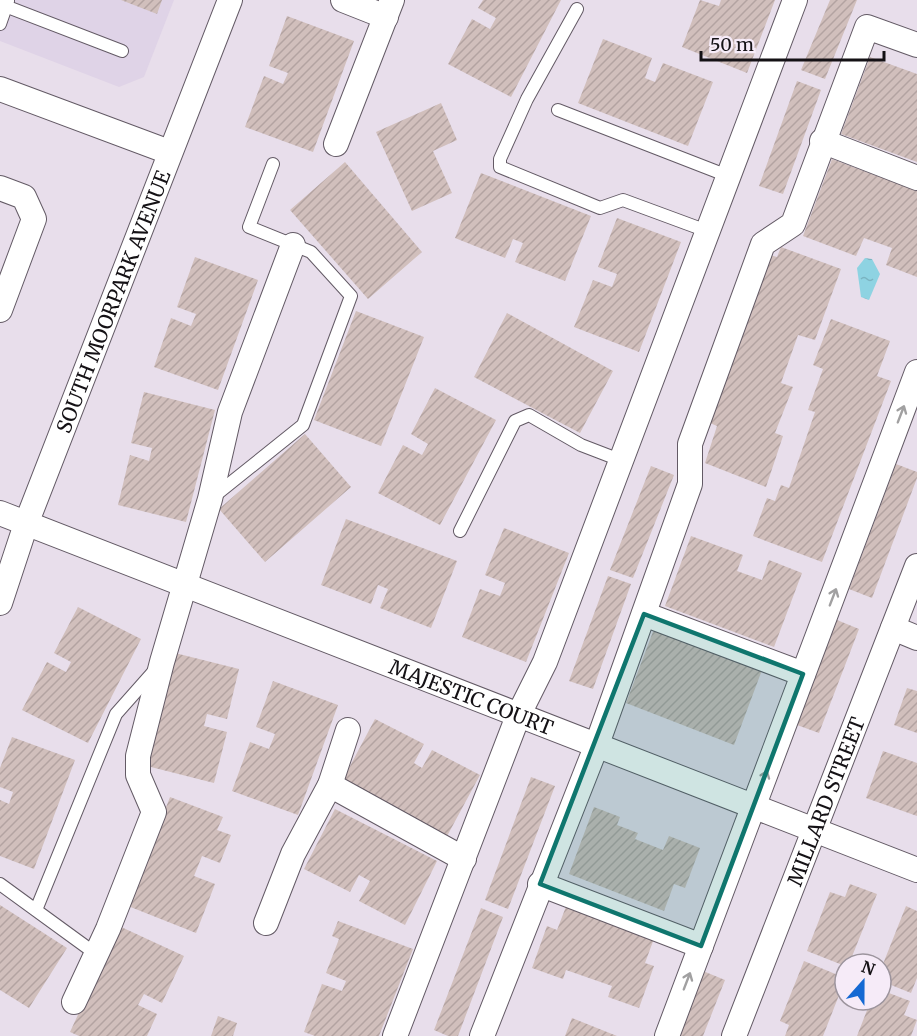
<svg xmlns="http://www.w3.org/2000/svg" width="917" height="1036" font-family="Merriweather,serif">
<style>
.commercial{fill:#dfd3e7}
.water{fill:url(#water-ripples)}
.building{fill:url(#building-hatch)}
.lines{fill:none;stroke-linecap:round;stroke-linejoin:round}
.lane-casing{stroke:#635a65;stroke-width:14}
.street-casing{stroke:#635a65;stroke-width:26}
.lane{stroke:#fff;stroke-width:12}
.street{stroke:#fff;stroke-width:24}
.oneway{stroke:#a1a0a1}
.marked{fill:#0f766e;fill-opacity:0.2;stroke:#0f766e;stroke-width:4.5;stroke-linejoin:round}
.labels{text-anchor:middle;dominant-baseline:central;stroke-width:4.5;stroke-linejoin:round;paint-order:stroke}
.street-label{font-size:20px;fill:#141115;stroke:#f6ebf8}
</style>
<defs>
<pattern id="water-ripples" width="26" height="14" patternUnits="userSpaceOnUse" patternTransform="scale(1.5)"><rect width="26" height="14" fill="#8ed3e2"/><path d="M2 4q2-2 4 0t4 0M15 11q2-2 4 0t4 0" fill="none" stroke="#7ab4c1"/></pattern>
<pattern id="building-hatch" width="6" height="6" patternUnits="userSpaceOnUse" patternTransform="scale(1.5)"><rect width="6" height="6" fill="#d1bfbc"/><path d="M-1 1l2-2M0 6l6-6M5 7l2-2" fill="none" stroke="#b3a3a1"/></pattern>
</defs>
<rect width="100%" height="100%" fill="#e8deeb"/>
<path class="commercial" d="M0,0H174L144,77L119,87L0,41Z"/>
<path class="water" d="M865,258L872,259L880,274L869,300L861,297L857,268Z"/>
<path class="building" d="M121,0H162L157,14Z
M483,0H561L511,97L448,64L472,19L490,29L496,18L478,8Z
M700,0L719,6L721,0H775L747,73L682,47Z
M830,0H857L825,79L801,70Z
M287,16L354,41L313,152L245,127L264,76L283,84L288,73L269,66Z
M603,39L652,58L645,78L655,82L663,63L713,82L688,146L578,103Z
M870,57L917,74V162L841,134Z
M797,81L821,90L783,194L759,186Z
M441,103L457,140L433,151L452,193L412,211L376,132Z
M832,159L917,191V277L886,265L892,248L864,238L856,256L803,236Z
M345,162L422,252L368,299L290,210Z
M481,173L591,216L565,281L515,262L523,243L513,239L505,258L455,238Z
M617,218L681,242L639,352L574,327L593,280L612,287L617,274L598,267Z
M781,247L841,269L815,340L798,335L781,383L793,387L775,433L783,436L766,487L705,463L717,426L710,423L770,255L777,257Z
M195,257L258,280L218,390L154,367L171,318L191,326L196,314L177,307Z
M356,311L424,337L381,446L314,420Z
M507,313L613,371L580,433L474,377Z
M831,319L890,341L877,376L891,381L822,562L753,536L767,498L775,501L781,485L789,488L815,412L808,410L823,369L813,365Z
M435,388L496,420L440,525L378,493L403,445L422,455L428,444L411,434Z
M144,392L215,410L186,522L118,505L130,455L149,461L152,448L131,443Z
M305,434L351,487L265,562L219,509Z
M896,464L917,472V478L872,598L849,589Z
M651,466L674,475L633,578L610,570Z
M346,519L457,561L431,628L380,608L388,589L378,585L371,604L321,585Z
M504,528L569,553L526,662L462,637L480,589L500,596L505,583L485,575Z
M691,536L743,555L737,571L762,580L769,560L802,573L774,647L665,606Z
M608,576L631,584L593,689L569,681Z
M78,607L141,639L88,743L22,710L47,662L66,672L71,662L54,653Z
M837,620L859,629L819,733L797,725Z
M654,629L762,670L734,745L626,703Z
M171,652L239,669L227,719L207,714L204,726L227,732L214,783L143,765Z
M273,681L338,705L298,815L232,791L250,742L269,749L275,734L256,727Z
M907,688L917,691V733L894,725Z
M375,719L424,744L414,763L422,768L432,750L480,775L446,838L341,783Z
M12,737L75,760L34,869L0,856V800L9,804L13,792L0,787V768Z
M883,751L917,763V816L866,798Z
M531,777L555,786L508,909L485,900Z
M170,797L223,817L217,830L231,835L220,863L202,856L194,876L215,884L196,933L128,906Z
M594,807L620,817L617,825L638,833L635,839L663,850L669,836L700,848L685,888L674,884L664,911L569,874Z
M335,809L437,861L405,925L359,901L370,881L359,875L350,892L304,869Z
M850,884L877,894L849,964L845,966L807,951L830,892L845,897Z
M567,904L655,936L645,963L654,966L639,1008L608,997L612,986L566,970L563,979L532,968L547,926L557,930Z
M0,905L67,948L29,1008L0,990Z
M906,906L917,911V978L911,993L881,981V969Z
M481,908L503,917L458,1036H448L434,1030Z
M338,921L413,949L379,1036H315L304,1032L322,984L342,991L346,981L326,973L339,939L332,936Z
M119,926L184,956L162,1003L144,994L138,1005L157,1014L147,1036H79L70,1032Z
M804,961L845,978V980L823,1036H785L789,1025L780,1021Z
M703,971L725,980L703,1036H678Z
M881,990L910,1001L904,1015L917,1020L911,1036H857L871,1000H881Z
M218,1016L237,1023L233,1036H211Z
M572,1018L617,1036H565Z"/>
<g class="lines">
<g class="lane-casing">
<path id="lane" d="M0,4L122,51
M577,9L527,99L500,159V167L600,208L623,200L707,231
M0,24L8,1
M558,110L728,176
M213,497L303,425L351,296L311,252L249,227L273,164
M460,531L515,421L529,415L581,445L620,460
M0,884L96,954
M36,910L116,714L155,670"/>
</g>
<g class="street-casing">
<g id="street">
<path d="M343,0L386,17"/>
<path d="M0,89L169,152"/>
<path d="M822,141L917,178"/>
<path d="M336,144L392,0"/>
<path d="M0,188L24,197L34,219L0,310"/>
<path id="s1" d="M0,513L917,870"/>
<path id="s2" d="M0,603L26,524L230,0"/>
<path d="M644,614L803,674"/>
<path d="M893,628L917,638"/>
<path d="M330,785L464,859"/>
<path d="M540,884L701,946"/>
<path d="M266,923L293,854L330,785L348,730"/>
<path d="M74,1002L108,929L154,812L138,775V756L162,662L210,499L230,412L293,245"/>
<path d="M395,1036L518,716L545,662L795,0"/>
<path d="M482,1036L596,747L690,484V444L763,244L793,224L867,27L917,45"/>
<path d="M667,1036L917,372"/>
<path id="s3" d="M734,1036L917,566"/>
</g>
</g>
<use href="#lane" class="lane"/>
<use href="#street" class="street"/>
</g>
<defs><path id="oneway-shaft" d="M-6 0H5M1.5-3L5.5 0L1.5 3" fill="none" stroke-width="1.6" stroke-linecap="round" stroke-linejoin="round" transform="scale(1.5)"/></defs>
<g class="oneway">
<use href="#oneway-shaft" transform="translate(901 414) rotate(-69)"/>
<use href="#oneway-shaft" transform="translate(833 597) rotate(-69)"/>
<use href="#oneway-shaft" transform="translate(764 779) rotate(-69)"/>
<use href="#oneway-shaft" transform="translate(687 981) rotate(-69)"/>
</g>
<path class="marked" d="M644,614L803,674L701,946L540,884Z"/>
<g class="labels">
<g class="street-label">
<text stroke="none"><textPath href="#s2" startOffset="322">SOUTH MOORPARK AVENUE</textPath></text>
<text stroke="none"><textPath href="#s1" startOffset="506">MAJESTIC COURT</textPath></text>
<text stroke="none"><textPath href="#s3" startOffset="252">MILLARD STREET</textPath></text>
</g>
</g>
<g transform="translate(863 982) rotate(21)"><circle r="28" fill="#f6ebf8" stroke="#9c949d" stroke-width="1.5"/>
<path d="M0-4.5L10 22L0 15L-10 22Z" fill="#1569d3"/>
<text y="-9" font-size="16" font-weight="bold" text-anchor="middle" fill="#141115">N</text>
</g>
<path d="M701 51v9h183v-9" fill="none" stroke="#141115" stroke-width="3"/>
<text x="710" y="51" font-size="18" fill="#141115" stroke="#f6ebf8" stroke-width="4.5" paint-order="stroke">50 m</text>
</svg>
